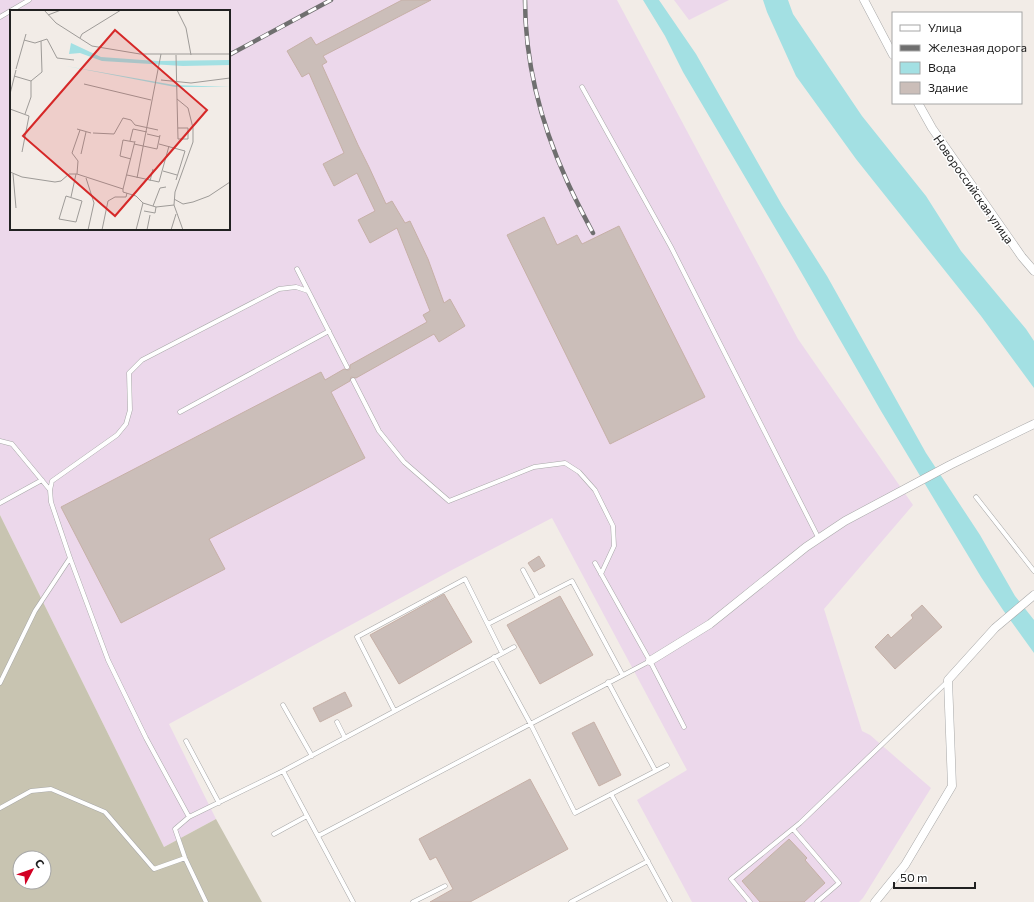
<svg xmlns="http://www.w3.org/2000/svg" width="1034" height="902" font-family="Commissioner,sans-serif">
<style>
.industrial{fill:#ecd8eb;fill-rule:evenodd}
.construction{fill:#c8c4b1;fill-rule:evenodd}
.water{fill:#a3e0e3}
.building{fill:#cbbeb9;stroke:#c6b0a7}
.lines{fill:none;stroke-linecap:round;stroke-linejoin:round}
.service-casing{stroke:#a8a8a8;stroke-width:5}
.minor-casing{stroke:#a8a8a8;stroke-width:9}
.service{stroke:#fff;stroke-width:4}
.minor{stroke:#fff;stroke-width:8}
.rail-casing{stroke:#6f6f6f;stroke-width:4.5}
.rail{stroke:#fff;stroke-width:3;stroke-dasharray:9;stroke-linecap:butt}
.labels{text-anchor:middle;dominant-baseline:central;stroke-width:3;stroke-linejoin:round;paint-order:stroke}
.street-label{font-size:12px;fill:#212121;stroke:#fff}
.inset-road{fill:none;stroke:#9e9b98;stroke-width:1}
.view{fill:#d62828;fill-opacity:0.15;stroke:#d62828;stroke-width:2}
.inset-edge{fill:none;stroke:#212121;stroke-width:2}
</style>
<rect width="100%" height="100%" fill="#f2ece7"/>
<path class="industrial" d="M0,0H617L798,339L913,505L824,609L862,731L870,735L931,788L863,898L859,902H692L637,800L687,770L552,518L450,571L169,724L216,819L164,847L0,515ZM11,11H229V229H11Z
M674,0H729L689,20Z"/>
<path class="construction" d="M0,515L164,847L216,819L262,902H0ZM20,858H44V882H20Z"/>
<path class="water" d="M643,0H659L696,54L782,205L827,276L926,453L980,535L1015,596L1034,620V653L1003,610L981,577L881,411L797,265L683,72L665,36Z
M763,0H788L793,14L862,116L926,196L961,251L1026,329L1034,341V388L981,316L856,159L796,76L767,12Z"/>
<path class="building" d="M402,0H431L323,56L327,62L322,65L358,145L369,167L386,204L392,201L405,223L410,221L428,259L444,303L450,299L465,326L439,342L434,334L356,378L351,377L350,381L331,392L365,458L209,539L225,569L121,623L61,507L321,372L325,380L344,369L348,370L350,369V365L427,322L423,315L430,311L397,228L370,243L358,220L375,211L357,173L334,186L323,164L344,153L309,73L302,77L287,51L311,37L316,45Z
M544,217L557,245L577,235L582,244L619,226L705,397L610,444L507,235Z
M539,556L545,566L534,572L528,563Z
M444,594L472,642L399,684L370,635Z
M560,596L593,655L540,684L507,625Z
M922,605L942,627L895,669L875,647L888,634L891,638L913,618L911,615Z
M345,692L352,706L320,722L313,708Z
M594,722L621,775L599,786L572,733Z
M530,779L568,849L470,902H430L453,889L436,857L430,860L419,839Z
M789,839L807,858L805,860L825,883L804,902H760L742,881Z"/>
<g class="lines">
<g class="service-casing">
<path id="service" d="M0,17L29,0
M582,87L671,247L819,539
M297,269L347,367
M353,380L379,431L404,462L449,501L534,467L565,463L579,472L595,490L613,526L614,546L601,574
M180,412L329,331
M0,441L12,444L50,490
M976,497L1034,571
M0,503L42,480
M595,563L650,661L684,727
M523,570L538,598
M488,624L572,581L622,674
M494,657L530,723L575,813L667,765
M608,682L655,770
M0,683L35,611L70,558
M283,705L312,756
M394,710L357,637L465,579L502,653
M337,722L345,738
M186,741L219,803
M283,771L353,902
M611,794L670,902
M0,808L31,791L51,789L105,812L154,869L185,858
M189,817L146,738L108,660L70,558L51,502L50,490L52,481L117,435L126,424L130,410L129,373L142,360L279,289L296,287L308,291
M793,829L839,883L817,902
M274,834L307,816
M318,836L650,661
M206,902L185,858L175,829L189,817L283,771L514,647
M413,902L445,886
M571,902L648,861
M750,902L731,879L800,823L948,681"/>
</g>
<g class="minor-casing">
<path id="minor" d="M864,0L893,55
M918,103L932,128L1022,257L1034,271
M650,661L710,624L806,547L845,521L950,465L1034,424
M875,902L905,865L952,786L948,680L995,628L1034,595"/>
</g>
<use href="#service" class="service"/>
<use href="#minor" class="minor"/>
<g class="rail-casing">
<path id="rail" d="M525,0C525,62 541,124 567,181C575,199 584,216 593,233
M229,55L331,0"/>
</g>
<use href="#rail" class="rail"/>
</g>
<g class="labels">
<g class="street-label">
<text transform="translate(974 189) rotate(55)">Новороссийская улица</text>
</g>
</g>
<g transform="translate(10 10)">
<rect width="220" height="220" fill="#f2ece7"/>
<path d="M61,33L91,47L147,51L220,50V55L173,56L92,51L70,43L59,44ZM56,56L164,75L220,77H165Z" fill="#a3e0e3"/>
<path class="inset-road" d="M34,0L46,13L82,36L130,44H220M167,0L176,18L181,45M38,5L51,0M70,28L72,24L111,0M14,30L25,33L37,29L47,48L64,50M166,45L167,89L178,98L183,118V132L165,182L164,195L173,220M6,59L16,24M4,66L21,71L32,62L31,31M151,70L181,73L220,68M74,74L141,90M0,84L6,60M167,89L168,129H178V118H168M0,99L19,106L12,142M15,104L21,87V71M125,115L148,120M67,119L81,123M70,120L62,143L68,151L67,164L113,179M83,123L104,124L113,108L121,110L125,115M137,124L150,127M120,131L123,119L137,122M125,131L113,179V182L126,186L133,193L126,220M124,134L147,139L150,125M149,134L175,141L166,170M71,144L76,122M121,149L110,146L113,130L124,132M153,161L167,165M0,162L12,167L45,172L51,171L59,164H67M3,164L6,198M117,165L149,172L159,136M76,168L84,193L78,220M127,168L151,44M140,171L143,159M56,186L72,191L66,212L49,209ZM61,187L66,164M164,189L173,194L183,192L199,186L220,172M133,193L146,197L164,195M143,196L150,178L156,177M134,201L145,203L146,197M92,220L98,191L105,187H116L117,183M137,220L140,205M161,220L166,204"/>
<path class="view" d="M105,20L197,100L105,206L13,126Z"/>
<rect width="220" height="220" class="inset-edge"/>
</g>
<rect x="892" y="12" width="130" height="92" fill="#ffffff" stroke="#a6a6a6"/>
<rect x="900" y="25" width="20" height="6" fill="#ffffff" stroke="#a6a6a6"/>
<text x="928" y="32" font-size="12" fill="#212121">Улица</text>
<rect x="900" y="45" width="20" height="6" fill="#6f6f6f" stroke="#a6a6a6"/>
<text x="928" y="52" font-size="12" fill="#212121">Железная дорога</text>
<rect x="900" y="62" width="20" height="12" fill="#a3e0e3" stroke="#a6a6a6"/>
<text x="928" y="72" font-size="12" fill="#212121">Вода</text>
<rect x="900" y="82" width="20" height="12" fill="#cbbeb9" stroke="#a6a6a6"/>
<text x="928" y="92" font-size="12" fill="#212121">Здание</text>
<g transform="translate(32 870) rotate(49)"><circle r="19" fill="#ffffff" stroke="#a6a6a6"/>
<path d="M0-3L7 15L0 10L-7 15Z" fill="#d20023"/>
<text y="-6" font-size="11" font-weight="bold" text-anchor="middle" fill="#212121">С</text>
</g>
<path d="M894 882v6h81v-6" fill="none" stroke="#212121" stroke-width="2"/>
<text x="900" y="882" font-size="12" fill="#212121" stroke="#ffffff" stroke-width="3" paint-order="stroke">50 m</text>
</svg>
